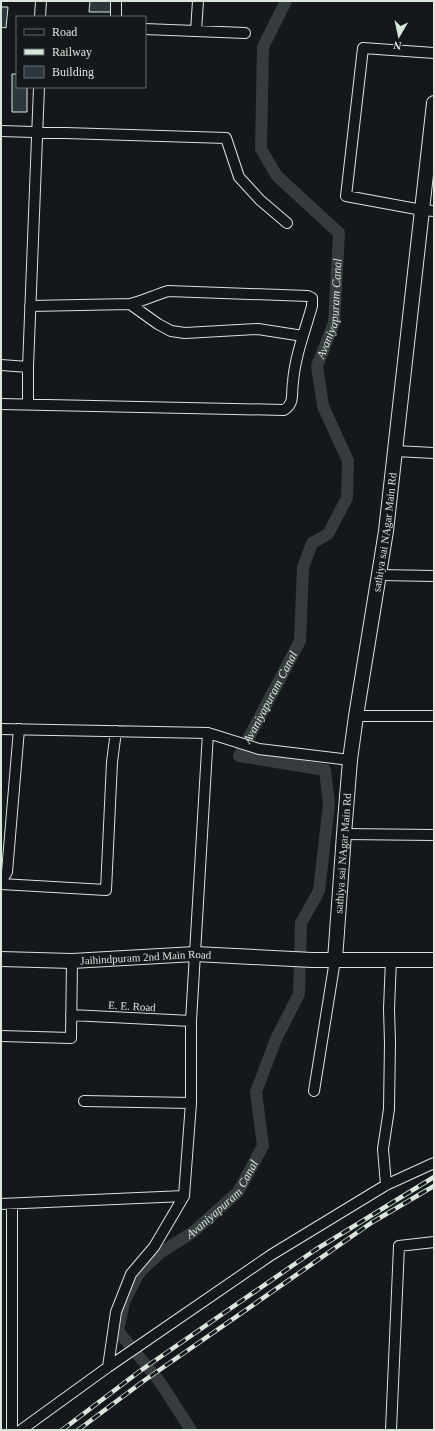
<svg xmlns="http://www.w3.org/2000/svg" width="435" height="1431" font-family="Georgia,serif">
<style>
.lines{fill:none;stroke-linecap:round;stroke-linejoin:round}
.canal{stroke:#363b3e;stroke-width:12}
.building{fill:#2c363c;stroke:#d8e6dc}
.street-casing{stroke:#d8e6dc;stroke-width:12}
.secondary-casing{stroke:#d8e6dc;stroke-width:16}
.street{stroke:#14181c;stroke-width:10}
.secondary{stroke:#14181c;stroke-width:14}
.rail-casing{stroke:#d8e6dc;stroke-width:4.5}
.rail{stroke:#14181c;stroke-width:3;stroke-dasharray:9;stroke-linecap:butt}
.labels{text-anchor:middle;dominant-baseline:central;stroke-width:3;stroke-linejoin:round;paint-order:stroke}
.street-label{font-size:11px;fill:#d8e6dc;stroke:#14181c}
.water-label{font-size:12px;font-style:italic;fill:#d8e6dc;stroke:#14181c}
</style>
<rect width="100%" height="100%" fill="#14181c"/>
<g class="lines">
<path class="canal" id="s1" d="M191,1430L160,1382L118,1331L124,1302L139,1273L160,1253L193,1232L238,1192L263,1146L256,1092L276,1039L299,994L301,923L319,891L329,804L325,770L239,756L300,641L303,568L312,543L328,534L347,498L348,461L323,406L317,366L334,323L339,233L277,176L261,149L263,47L286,1"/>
</g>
<path class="building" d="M90,1H114L113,12H89Z
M1,7H8L6,28L1,27Z
M12,74H17V87H27V112H12Z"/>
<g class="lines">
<g class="street-casing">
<path id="street" d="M40,17L41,1
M116,17V1
M145,29L245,33
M196,31L198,1
M434,53L363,48L346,196L422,210L434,211
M1,131L226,138L239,177L260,200L287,223
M130,304L158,324L171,331L185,333L258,329L303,336
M1,365L28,367
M1,404L284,410C295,403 291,394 293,382C295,356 305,331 312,306V298L308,296L168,291C155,295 143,301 130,304L30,306
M28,405V367L39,87
M395,451L434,453
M379,575L434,576
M356,716H434
M1,729L208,733L259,749L350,760
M344,834L434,835
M1,882L7,872L19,729
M1,884L106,890L112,762L116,731
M71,1015L191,1021
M1,1036L71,1038L72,961
M314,1091L335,960
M84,1101L191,1103
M386,1185L383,1149L389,1109L390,1042L389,1009L391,959
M1,1204L184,1196L191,1103V1021L208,733
M108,1367L116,1312L131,1274L154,1247L184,1196
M12,1430V1204
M21,1430L108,1367L271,1255L386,1185L434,1163
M391,1430L399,1246L434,1242"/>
</g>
<g class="secondary-casing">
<g id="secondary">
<path id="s2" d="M1,959L72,961L195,954L312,960H434"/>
<path id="s3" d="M335,960L344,834L350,760L356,716L386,531L434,103"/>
</g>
</g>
<use href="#street" class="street"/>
<use href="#secondary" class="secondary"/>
<g class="rail-casing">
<path id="rail" d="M62,1430L140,1371L315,1250L434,1177
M78,1430L145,1380L371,1223L434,1186"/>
</g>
<use href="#rail" class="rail"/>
</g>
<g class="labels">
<g class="street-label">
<text stroke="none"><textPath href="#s3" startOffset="431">sathiya sai NAgar Main Rd</textPath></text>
<text stroke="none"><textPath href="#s3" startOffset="107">sathiya sai NAgar Main Rd</textPath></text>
<text stroke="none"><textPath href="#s2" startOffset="145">Jaihindpuram 2nd Main Road</textPath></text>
<text transform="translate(132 1006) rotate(3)">E. E. Road</text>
</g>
<g class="water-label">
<text stroke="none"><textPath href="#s1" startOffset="1331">Avaniyapuram Canal</textPath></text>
<text stroke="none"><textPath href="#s1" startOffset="911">Avaniyapuram Canal</textPath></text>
<text stroke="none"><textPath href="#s1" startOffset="298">Avaniyapuram Canal</textPath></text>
</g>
</g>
<rect width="435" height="1431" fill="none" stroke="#d8e6dc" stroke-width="4"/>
<rect x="16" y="16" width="130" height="72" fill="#14181c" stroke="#626a69"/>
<rect x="24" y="29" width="20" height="6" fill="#14181c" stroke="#626a69"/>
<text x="52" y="36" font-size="12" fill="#d8e6dc">Road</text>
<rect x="24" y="49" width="20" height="6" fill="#d8e6dc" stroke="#626a69"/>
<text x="52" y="56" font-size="12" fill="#d8e6dc">Railway</text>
<rect x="24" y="66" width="20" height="12" fill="#2c363c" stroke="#626a69"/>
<text x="52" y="76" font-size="12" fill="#d8e6dc">Building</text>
<g transform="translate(399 36) rotate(189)" stroke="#14181c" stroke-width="3" paint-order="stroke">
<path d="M0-3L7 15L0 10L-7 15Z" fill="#d8e6dc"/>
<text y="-6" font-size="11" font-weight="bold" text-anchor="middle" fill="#d8e6dc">N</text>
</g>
</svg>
